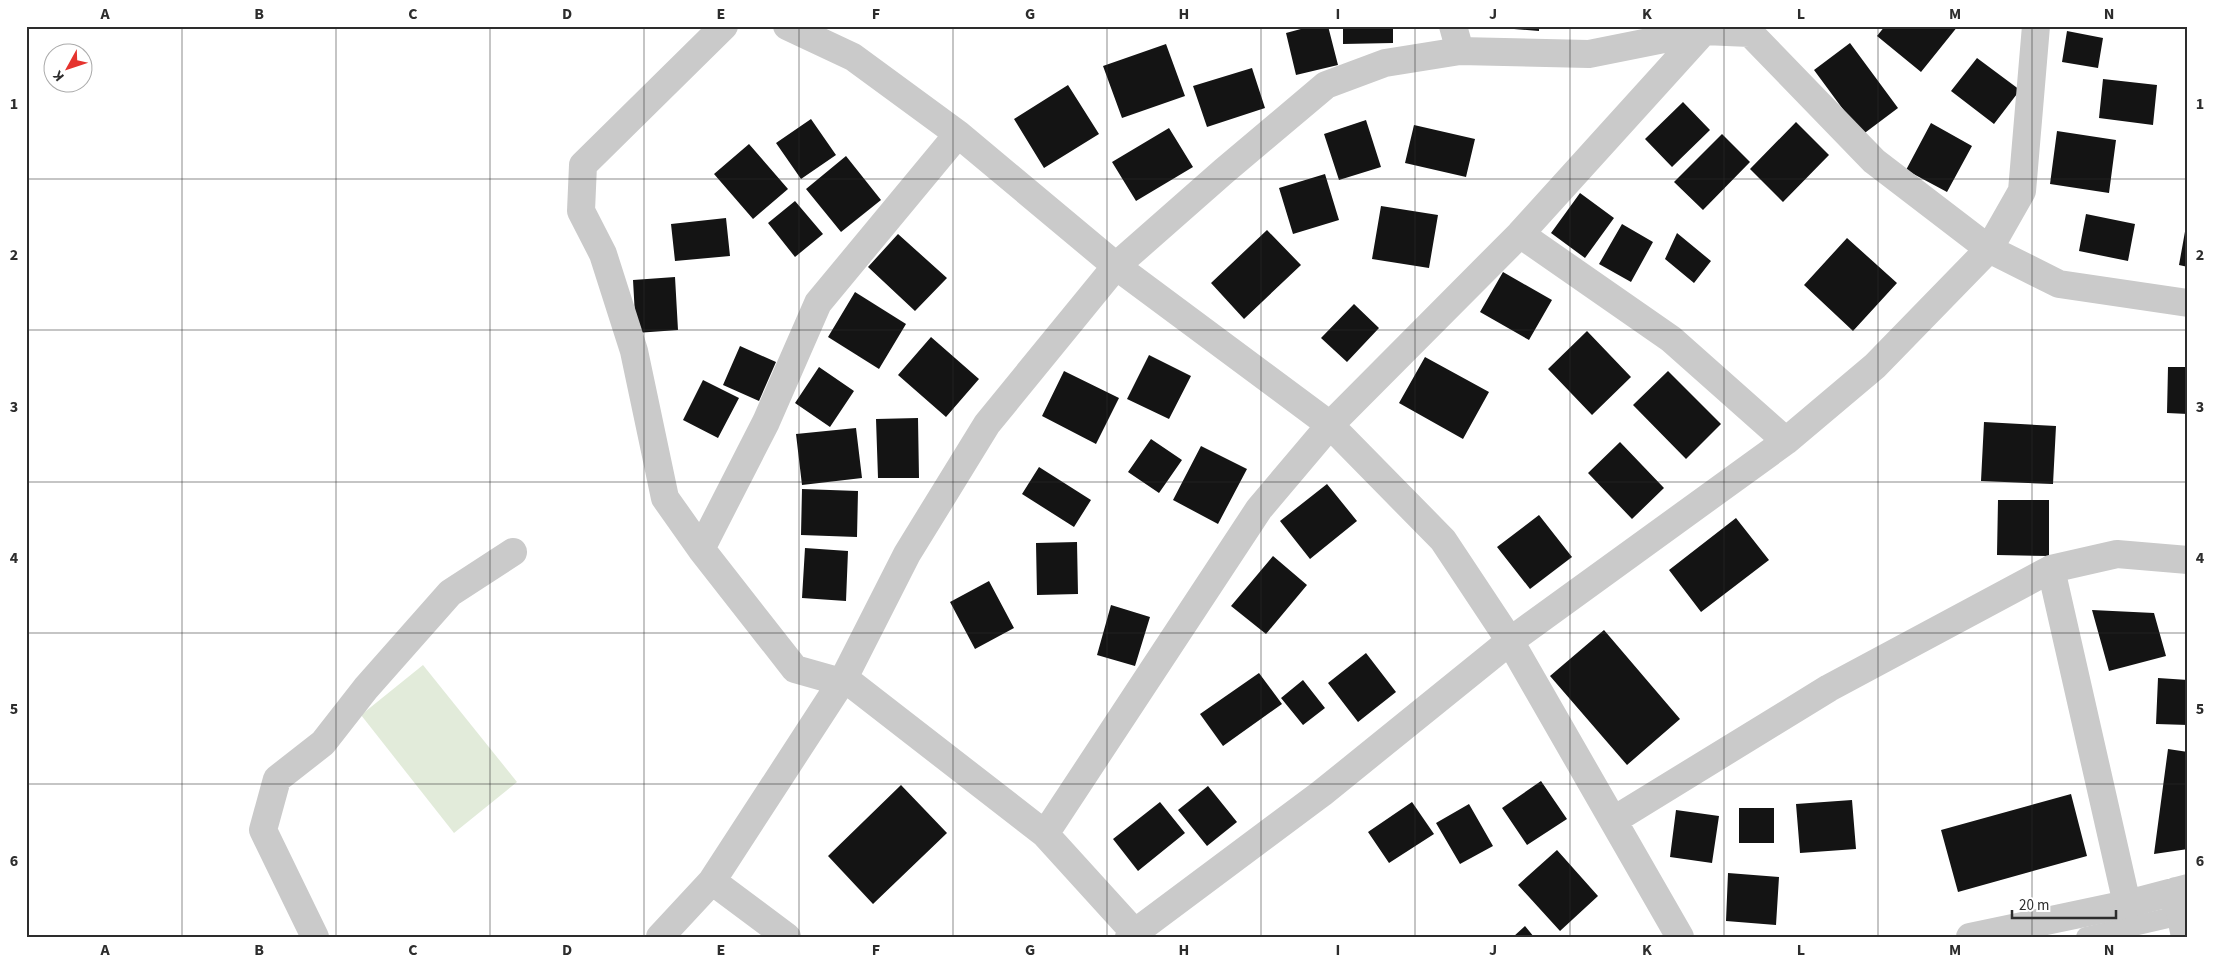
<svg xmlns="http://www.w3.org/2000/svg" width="2214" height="963" font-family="'Source Sans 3',sans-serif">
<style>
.green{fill:#e2ebda}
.building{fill:#141414}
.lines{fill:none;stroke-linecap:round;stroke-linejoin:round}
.service{stroke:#cacaca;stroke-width:20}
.minor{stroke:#cacaca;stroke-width:28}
.grid{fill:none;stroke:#2d2d2d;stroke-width:1;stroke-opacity:0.55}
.neatline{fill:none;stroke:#2d2d2d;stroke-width:2}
.grid-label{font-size:16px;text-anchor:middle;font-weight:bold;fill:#2d2d2d}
</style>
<rect width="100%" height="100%" fill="#fff"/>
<path class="green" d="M423,665L517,782L454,833L361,715Z"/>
<path class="building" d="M1312,26H1328L1338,65L1296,75L1286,33Z
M1343,26H1393V43L1343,44Z
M1478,26H1539V31Z
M1885,26H1958L1921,72L1877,36Z
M2067,31L2103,38L2098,68L2062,62Z
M1850,43L1898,108L1862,135L1814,70Z
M1166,44L1185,96L1122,118L1103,66Z
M1977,58L2020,90L1994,124L1951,91Z
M1252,68L1265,108L1207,127L1193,86Z
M2103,79L2157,85L2153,125L2099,118Z
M1068,85L1099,134L1044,168L1014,119Z
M1683,102L1710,130L1672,167L1645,139Z
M811,119L836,155L801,179L776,143Z
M1366,120L1381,167L1339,180L1324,134Z
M1796,122L1829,155L1783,202L1750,169Z
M1931,123L1972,146L1947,192L1906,170Z
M1414,125L1475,139L1466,177L1405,163Z
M1169,128L1193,167L1136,201L1112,162Z
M2057,131L2116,140L2109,193L2050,184Z
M1722,134L1750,162L1703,210L1674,182Z
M749,144L788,189L753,219L714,174Z
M846,156L881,200L841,232L806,189Z
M1325,174L1339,220L1293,234L1279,188Z
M1580,193L1614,218L1585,258L1551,233Z
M795,201L823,234L795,257L768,223Z
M1381,206L1438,215L1429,268L1372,259Z
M2086,214L2135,224L2128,261L2079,251Z
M726,218L730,256L675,261L671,224Z
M1622,224L1653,242L1631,282L1599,264Z
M2186,226H2188V267L2179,265Z
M1267,230L1301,265L1244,319L1211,283Z
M1677,233L1711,261L1694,283L1665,259Z
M898,234L947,278L915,311L868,267Z
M1847,238L1897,283L1853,331L1804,285Z
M1503,272L1552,300L1529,340L1480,312Z
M675,277L678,330L636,333L633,280Z
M855,292L906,324L879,369L828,337Z
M1354,304L1379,328L1347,362L1321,338Z
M1587,331L1631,377L1592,415L1548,369Z
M931,337L979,379L946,417L898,375Z
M740,346L776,362L759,401L723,385Z
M1149,355L1191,376L1169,419L1127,399Z
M1425,357L1489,392L1463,439L1399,403Z
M819,367L854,391L830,427L795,403Z
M2168,367H2188V414L2167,413Z
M1064,371L1119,398L1096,444L1042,416Z
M1668,371L1721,424L1686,459L1633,405Z
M703,380L739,398L718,438L683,420Z
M918,418L919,478H878L876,419Z
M1984,422L2056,426L2053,484L1981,481Z
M856,428L862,478L802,485L796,434Z
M1151,439L1182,460L1159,493L1128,472Z
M1620,442L1664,488L1632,519L1588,473Z
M1201,446L1247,469L1218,524L1173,500Z
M1039,467L1091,500L1074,527L1022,494Z
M1327,484L1357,521L1310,559L1280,521Z
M802,489L858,491L857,537L801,535Z
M1998,500H2049V556L1997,555Z
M1539,515L1572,557L1530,589L1497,547Z
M1736,518L1769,560L1701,612L1669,570Z
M1077,542L1078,594L1037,595L1036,543Z
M805,548L848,551L846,601L802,598Z
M1273,556L1307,585L1266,634L1231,606Z
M989,581L1014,628L975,649L950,602Z
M1111,605L1150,617L1135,666L1097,655Z
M2092,610L2154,613L2166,656L2109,671Z
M1604,630L1680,719L1627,765L1550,676Z
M1366,653L1396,692L1358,722L1328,683Z
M1259,673L1282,704L1223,746L1200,714Z
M2158,678L2188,680V725L2156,724Z
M1303,680L1325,708L1303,725L1281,698Z
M2168,749L2188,752V849L2154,854Z
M1541,781L1567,819L1527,845L1502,808Z
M901,785L947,833L873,904L828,856Z
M1208,786L1237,822L1207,846L1178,810Z
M2071,794L2087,856L1958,892L1941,830Z
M1852,800L1856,849L1800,853L1796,804Z
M1160,802L1185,833L1138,871L1113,839Z
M1412,802L1434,834L1389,863L1368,832Z
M1469,804L1493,846L1460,864L1436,823Z
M1739,808H1774V843H1739Z
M1676,810L1719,816L1712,863L1670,857Z
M1557,850L1598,896L1560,931L1518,885Z
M1728,873L1779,877L1776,925L1726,921Z
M1525,926L1534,937H1513Z"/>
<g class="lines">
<path class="service" d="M2086,937L2181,915"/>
<path class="minor" d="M724,26L583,165L581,211L603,254L634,351L665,498L701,549L795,669L841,682
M787,26L853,57L958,134L1116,266L1330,425L1443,540L1510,641L1680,937
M1453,26L1460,51
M1520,234L1671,339L1786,441
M701,549L766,422L818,303L958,134
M2051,569L2127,904
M844,678L1045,834L1135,933
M1614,820L1829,688L2051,569L2117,554L2188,560
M1045,834L1259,509L1330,425L1520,234L1704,31
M712,881L787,937
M2176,891L2185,937
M315,937L263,830L277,779L323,743L366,688L450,593L513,552
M660,937L712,881L844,678L907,554L987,424L1116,266L1224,171L1326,85L1385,63L1460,51L1589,54L1704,31L1750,33L1874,161L1989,249L2059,284L2188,303
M1129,937L1322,793L1510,641L1786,441L1875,366L1989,249L2022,191L2036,26
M1970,937L2127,904L2188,888"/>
</g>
<path class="grid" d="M182,26V937M336,26V937M490,26V937M644,26V937M799,26V937M953,26V937M1107,26V937M1261,26V937M1415,26V937M1570,26V937M1724,26V937M1878,26V937M2032,26V937M26,179H2188M26,330H2188M26,482H2188M26,633H2188M26,784H2188"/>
<rect width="2214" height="963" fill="none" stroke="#ffffff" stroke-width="55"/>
<g transform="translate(68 68) rotate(230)"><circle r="24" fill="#ffffff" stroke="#ababab"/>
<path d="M0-4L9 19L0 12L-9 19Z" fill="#e5332e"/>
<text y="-8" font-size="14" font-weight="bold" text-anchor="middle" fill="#2d2d2d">K</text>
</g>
<path d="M2012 910v8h104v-8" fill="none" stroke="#2d2d2d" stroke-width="2.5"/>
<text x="2019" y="910" font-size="15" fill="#2d2d2d" stroke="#ffffff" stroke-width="4" paint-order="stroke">20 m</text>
<rect x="28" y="28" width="2158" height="908" class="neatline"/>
<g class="grid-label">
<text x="105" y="19">A</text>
<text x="259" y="19">B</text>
<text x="413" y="19">C</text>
<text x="567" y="19">D</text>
<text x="721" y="19">E</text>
<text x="876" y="19">F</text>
<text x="1030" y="19">G</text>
<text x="1184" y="19">H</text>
<text x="1338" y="19">I</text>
<text x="1493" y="19">J</text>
<text x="1647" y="19">K</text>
<text x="1801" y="19">L</text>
<text x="1955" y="19">M</text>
<text x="2109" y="19">N</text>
<text x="14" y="109">1</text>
<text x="2200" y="109">1</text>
<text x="14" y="260">2</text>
<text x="2200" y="260">2</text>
<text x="14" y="412">3</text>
<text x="2200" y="412">3</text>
<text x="14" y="563">4</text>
<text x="2200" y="563">4</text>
<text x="14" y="714">5</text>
<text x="2200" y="714">5</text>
<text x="14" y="866">6</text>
<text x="2200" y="866">6</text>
<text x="105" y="955">A</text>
<text x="259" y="955">B</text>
<text x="413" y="955">C</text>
<text x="567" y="955">D</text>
<text x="721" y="955">E</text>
<text x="876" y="955">F</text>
<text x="1030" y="955">G</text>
<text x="1184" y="955">H</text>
<text x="1338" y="955">I</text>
<text x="1493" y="955">J</text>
<text x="1647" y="955">K</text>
<text x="1801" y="955">L</text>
<text x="1955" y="955">M</text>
<text x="2109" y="955">N</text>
</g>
</svg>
